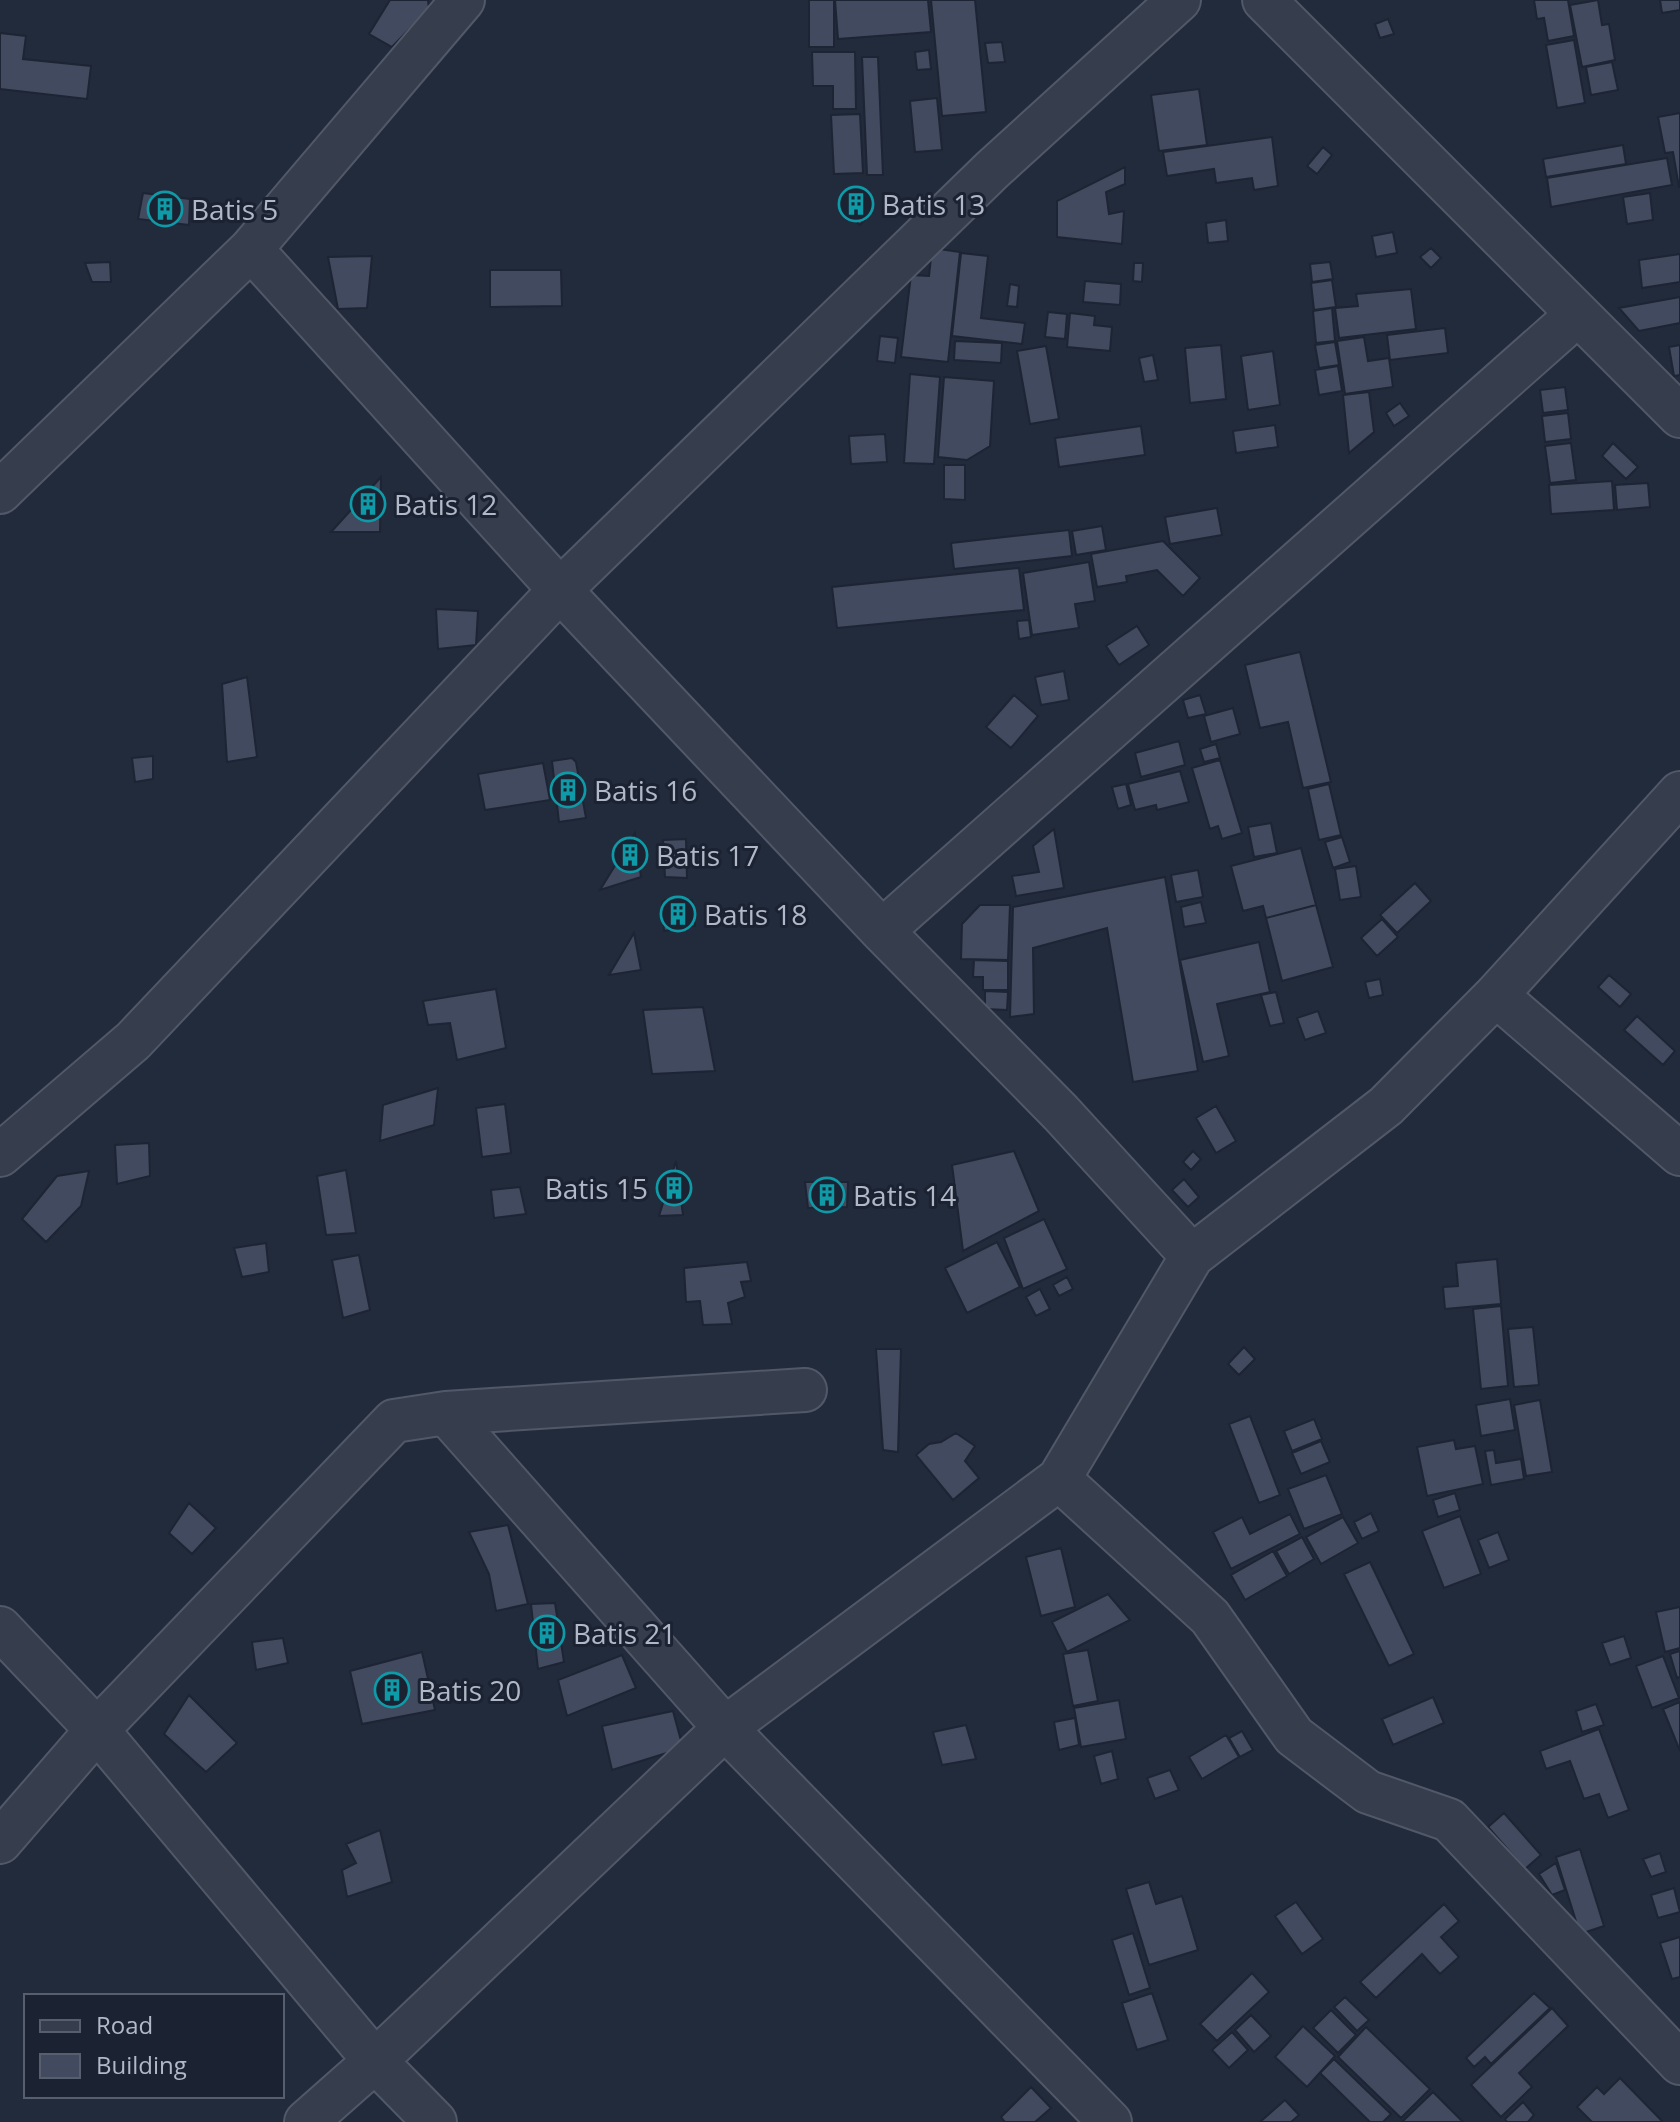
<svg xmlns="http://www.w3.org/2000/svg" width="1680" height="2122" font-family="'Open Sans',sans-serif">
<style>
.building{fill:#414a5e;stroke:#1d2433;stroke-width:2}
.lines{fill:none;stroke-linecap:round;stroke-linejoin:round}
.street-casing{stroke:#515867;stroke-width:46}
.street{stroke:#363d4c;stroke-width:42}
.labels{text-anchor:middle;dominant-baseline:central;stroke-width:6;stroke-linejoin:round;paint-order:stroke}
.poi-label{font-size:28px;fill:#b1b8c7;stroke:#1b2231;text-anchor:start}
</style>
<rect width="100%" height="100%" fill="#222b3c"/>
<path class="building" d="M390,0H428L429,9L392,47L369,34Z
M809,0H834V47H809Z
M835,0H928L931,32L838,39Z
M931,0H975L986,112L942,116Z
M1534,0H1568L1574,36L1548,41L1544,18L1537,19Z
M1598,0L1602,25L1609,24L1615,60L1582,67L1570,5Z
M1660,0H1680V10L1662,13Z
M1388,19L1394,34L1380,38L1375,24Z
M0,33L26,36L23,59L91,66L87,99L0,89Z
M1574,40L1585,103L1557,108L1546,45Z
M1002,42L1005,62L988,63L985,43Z
M929,50L931,69L917,70L915,52Z
M812,52H855L856,109H833V86H813Z
M862,57H878L883,175H867Z
M1612,62L1618,90L1591,95L1586,67Z
M1199,89L1207,145L1159,151L1151,95Z
M937,98L942,150L915,152L910,101Z
M1680,113V187H1679L1673,152L1665,153L1658,117Z
M860,114L863,173L834,174L831,115Z
M1272,137L1278,186L1254,190L1252,178L1216,183L1214,169L1167,176L1163,152Z
M1623,145L1626,164L1546,177L1543,159Z
M1323,147L1332,155L1317,174L1307,166Z
M1667,158L1672,185L1551,207L1547,178Z
M1125,167V184L1106,192L1109,214L1124,211L1122,244L1057,237V201Z
M143,193L190,199L189,225L138,219Z
M1650,193L1653,220L1627,224L1623,197Z
M854,197L872,211L860,225L843,211Z
M1226,220L1228,241L1208,243L1206,223Z
M1393,232L1397,253L1376,257L1372,236Z
M932,248L960,252L948,362L901,357L911,275L929,276Z
M1431,248L1441,258L1431,268L1420,257Z
M961,253L988,256L981,318L1025,323L1022,344L952,336Z
M1680,254V282L1642,288L1639,260Z
M372,256L367,308L338,309L328,257Z
M110,262L111,282H92L85,263Z
M1330,262L1333,279L1312,282L1310,264Z
M1134,263H1143L1142,282L1133,281Z
M490,270H561L562,306L490,307Z
M1332,280L1336,307L1314,310L1311,283Z
M1085,281L1121,284L1120,305L1083,302Z
M1010,284L1019,286L1017,307L1007,306Z
M1411,289L1416,329L1339,338L1335,308L1358,306L1356,294Z
M1680,297V323L1639,331L1619,308Z
M1332,308L1335,341L1316,343L1313,311Z
M1048,312L1067,314L1065,339L1045,337Z
M1070,313L1095,316L1094,325L1112,327L1110,351L1067,347Z
M1445,328L1448,353L1390,360L1387,335Z
M880,336L898,338L895,363L877,361Z
M1364,337L1368,361L1389,358L1393,387L1345,394L1337,341Z
M955,341L1002,343L1001,363L954,360Z
M1335,342L1339,365L1319,368L1315,345Z
M1221,345L1226,399L1190,403L1185,348Z
M1680,345V375L1674,376L1669,347Z
M1046,346L1059,419L1030,424L1017,351Z
M1273,351L1280,405L1248,410L1241,356Z
M1153,355L1158,380L1144,382L1139,358Z
M1338,366L1342,391L1319,395L1315,370Z
M910,374L940,377L934,464L904,463Z
M944,377L994,381L990,446L967,460L938,457Z
M1565,387L1568,410L1543,413L1540,390Z
M1369,392L1374,432L1349,453L1343,395Z
M1400,403L1409,416L1394,426L1386,413Z
M1568,413L1571,439L1545,442L1542,416Z
M1275,425L1278,447L1236,453L1233,431Z
M1141,426L1145,455L1059,467L1055,438Z
M885,434L887,462L851,464L849,436Z
M1571,443L1576,480L1550,483L1545,446Z
M1613,443L1638,467L1626,479L1602,456Z
M944,465H965V500L944,499Z
M381,477L380,532H331Z
M1612,481L1614,510L1551,514L1549,485Z
M1648,483L1650,507L1617,510L1615,485Z
M1217,508L1222,535L1170,544L1165,517Z
M1102,526L1106,550L1076,555L1072,531Z
M1069,530L1072,556L954,569L951,543Z
M1163,541L1200,578L1183,596L1157,570L1126,576L1127,582L1097,587L1091,554Z
M1089,562L1095,601L1075,604L1079,628L1032,635L1023,573Z
M1019,568L1024,610L837,628L832,587Z
M436,609L478,611L476,645L438,649Z
M1029,620L1031,637L1019,639L1017,621Z
M1137,626L1149,645L1119,665L1106,646Z
M1300,652L1331,782L1303,788L1288,722L1260,728L1245,665Z
M1064,671L1069,700L1041,705L1035,677Z
M247,677L257,757L227,762L222,684Z
M1014,695L1038,716L1011,748L986,727Z
M1200,695L1206,714L1188,718L1183,700Z
M1233,708L1240,734L1211,742L1204,716Z
M1179,741L1185,765L1141,777L1135,753Z
M1216,744L1220,758L1204,762L1200,749Z
M153,756V779L135,782L132,758Z
M572,758L576,762L586,818L559,822L552,761Z
M1220,760L1242,833L1222,839L1218,826L1210,829L1192,768Z
M543,763L550,800L485,810L478,774Z
M1180,771L1189,802L1157,810L1156,805L1135,810L1128,784Z
M1126,784L1131,805L1118,809L1112,787Z
M1329,784L1341,835L1319,840L1308,789Z
M1271,823L1277,853L1254,857L1248,827Z
M1054,829L1064,888L1016,896L1012,876L1039,872L1033,846Z
M635,833L641,877L600,890Z
M1342,837L1350,862L1333,868L1325,842Z
M686,839L687,878L665,877L663,840Z
M1301,848L1316,905L1266,918L1263,906L1243,911L1231,866Z
M1356,866L1361,897L1340,900L1335,869Z
M1198,870L1203,897L1176,902L1171,875Z
M1165,877L1198,1071L1133,1082L1107,928L1033,948L1034,1014L1010,1017L1013,907Z
M1415,883L1431,901L1397,933L1380,915Z
M665,900H692L695,926L664,931L662,902Z
M1201,902L1206,923L1184,927L1181,907Z
M980,905H1010L1008,960L961,959L962,924Z
M1316,905L1333,967L1282,981L1266,918Z
M1382,919L1398,937L1377,956L1361,938Z
M634,933L641,970L609,975Z
M1259,942L1270,992L1217,1004L1229,1056L1203,1062L1180,960Z
M974,960L1008,961V990H983V977H973Z
M1609,975L1631,994L1620,1007L1598,987Z
M1380,979L1383,995L1369,998L1365,982Z
M496,989L506,1048L457,1060L450,1023L428,1025L423,1001Z
M985,991L1008,992L1007,1010L985,1009Z
M1276,992L1284,1023L1270,1026L1261,995Z
M703,1007L715,1071L652,1074L643,1010Z
M1318,1011L1326,1033L1305,1040L1297,1018Z
M1637,1016L1675,1051L1663,1065L1624,1030Z
M438,1088L434,1125L380,1141L383,1105Z
M505,1104L511,1153L482,1157L476,1108Z
M1216,1106L1236,1141L1216,1153L1196,1118Z
M149,1143L150,1176L117,1184L115,1145Z
M1014,1151L1039,1211L963,1251L952,1165Z
M1193,1151L1201,1159L1191,1170L1183,1162Z
M676,1161L683,1215L659,1216Z
M346,1170L356,1233L326,1235L317,1176Z
M89,1171L81,1206L46,1242L22,1219L57,1176Z
M1184,1179L1199,1197L1188,1207L1172,1190Z
M805,1182H848L847,1207L808,1208Z
M520,1187L526,1214L494,1218L491,1190Z
M1044,1219L1067,1269L1023,1289L1004,1238Z
M997,1242L1020,1287L967,1313L945,1268Z
M266,1243L269,1272L242,1277L234,1248Z
M359,1255L370,1310L343,1318L332,1260Z
M1497,1259L1501,1304L1445,1309L1443,1287L1458,1286L1456,1263Z
M747,1262L751,1281L741,1282L745,1297L728,1303L732,1324L703,1325L700,1301L686,1302L684,1268Z
M1067,1277L1073,1289L1059,1296L1053,1285Z
M1040,1289L1050,1309L1036,1316L1026,1297Z
M1501,1306L1508,1386L1481,1389L1473,1309Z
M1533,1327L1539,1385L1514,1387L1508,1329Z
M1244,1347L1255,1359L1239,1375L1228,1364Z
M876,1349H901L898,1452L883,1450Z
M1510,1399L1515,1430L1481,1436L1476,1405Z
M1540,1400L1552,1472L1526,1476L1514,1405Z
M1250,1416L1280,1495L1259,1503L1229,1424Z
M1314,1419L1322,1439L1292,1451L1284,1431Z
M956,1433L975,1446L965,1461L979,1478L953,1500L916,1455L929,1444L941,1442Z
M1454,1440L1456,1449L1475,1446L1483,1484L1427,1496L1417,1447Z
M1321,1441L1330,1462L1301,1474L1292,1453Z
M1494,1450L1496,1463L1521,1459L1524,1479L1491,1485L1485,1451Z
M1326,1475L1342,1514L1304,1529L1288,1489Z
M1455,1493L1460,1510L1438,1517L1433,1500Z
M189,1503L216,1528L192,1554L169,1533Z
M1371,1513L1379,1531L1362,1539L1354,1522Z
M1290,1514L1300,1534L1231,1569L1213,1532L1242,1517L1250,1534Z
M1460,1516L1481,1574L1444,1588L1422,1531Z
M1343,1517L1358,1543L1321,1564L1306,1537Z
M508,1525L528,1604L496,1611L489,1574L469,1532Z
M1498,1532L1509,1560L1489,1568L1478,1540Z
M1302,1537L1314,1559L1289,1574L1276,1551Z
M1061,1548L1075,1607L1041,1616L1026,1557Z
M1273,1551L1287,1576L1245,1600L1231,1575Z
M1370,1562L1414,1654L1389,1666L1344,1574Z
M1108,1594L1130,1620L1067,1652L1052,1622Z
M555,1603L564,1662L538,1669L531,1604Z
M1680,1607V1648L1665,1652L1656,1612Z
M1624,1636L1631,1658L1610,1665L1602,1643Z
M283,1638L288,1663L256,1670L252,1642Z
M1088,1650L1098,1701L1073,1706L1063,1654Z
M1680,1651V1677L1677,1678L1670,1654Z
M422,1652L435,1710L362,1724L350,1671Z
M622,1655L636,1688L567,1716L558,1680Z
M1663,1656L1679,1698L1652,1708L1636,1666Z
M189,1695L237,1743L206,1772L164,1734Z
M1433,1697L1444,1723L1393,1745L1382,1719Z
M1119,1700L1126,1739L1081,1747L1074,1708Z
M1680,1702V1751L1663,1709Z
M1596,1704L1604,1725L1582,1732L1576,1711Z
M673,1711L683,1748L612,1770L602,1726Z
M1075,1718L1079,1745L1059,1750L1054,1722Z
M966,1725L976,1759L942,1765L933,1732Z
M1599,1729L1629,1810L1608,1818L1599,1794L1584,1799L1570,1761L1546,1769L1540,1751Z
M1242,1731L1253,1750L1240,1757L1229,1738Z
M1226,1735L1239,1757L1202,1779L1189,1757Z
M1112,1751L1118,1779L1101,1784L1094,1756Z
M1170,1770L1179,1790L1155,1799L1147,1778Z
M1504,1813L1541,1855L1525,1869L1488,1827Z
M380,1830L392,1882L347,1897L342,1870L356,1863L346,1844Z
M1580,1849L1604,1926L1580,1934L1556,1857Z
M1660,1853L1666,1872L1651,1877L1643,1859Z
M1556,1863L1565,1890L1552,1895L1539,1874Z
M1149,1882L1156,1904L1182,1896L1198,1950L1149,1965L1126,1889Z
M1674,1888L1680,1912L1658,1918L1651,1895Z
M1296,1902L1323,1939L1302,1954L1275,1916Z
M1444,1904L1459,1921L1441,1937L1459,1957L1440,1974L1422,1954L1376,1998L1360,1982Z
M1133,1933L1150,1988L1129,1995L1112,1940Z
M1680,1937V1977L1672,1979L1660,1943Z
M1252,1973L1269,1992L1217,2041L1200,2024Z
M1152,1993L1168,2040L1137,2050L1122,2003Z
M1534,1993L1550,2008L1491,2064L1485,2057L1474,2067L1466,2058Z
M1345,1997L1369,2020L1357,2031L1334,2007Z
M1552,2008L1568,2026L1519,2073L1532,2087L1501,2117L1471,2085Z
M1331,2010L1356,2035L1338,2053L1313,2028Z
M1251,2015L1271,2036L1254,2052L1235,2030Z
M1303,2026L1335,2056L1307,2087L1275,2057Z
M1366,2027L1430,2089L1401,2118L1338,2057Z
M1232,2032L1248,2050L1229,2068L1212,2050Z
M1334,2059L1391,2114L1383,2122H1370L1320,2073Z
M1620,2078L1662,2121L1661,2122H1592L1577,2107L1597,2087L1604,2094Z
M1031,2087L1051,2108L1035,2122H1005L1001,2117Z
M1433,2092L1463,2122H1402Z
M1285,2100L1299,2115L1291,2122H1260Z
M1523,2102L1534,2115L1528,2122H1507L1505,2119Z"/>
<g class="lines">
<g class="street-casing">
<path id="street" d="M1264,0L1680,416
M251,249L560,590L882,931L1061,1113L1192,1256
M0,492L251,249L463,0
M882,931L1578,314
M1496,995L1680,1154
M0,1155L133,1041L560,590L992,170L1179,0
M446,1413L725,1728L1110,2122
M1059,1479L1210,1617L1294,1736L1368,1792L1449,1820L1680,2063
M0,1628L97,1730L375,2061L435,2122
M0,1842L97,1730L394,1421L446,1413L805,1390
M306,2122L375,2061L725,1728L1059,1479L1192,1256L1386,1106L1496,995L1680,793"/>
</g>
<use href="#street" class="street"/>
</g>
<defs>
<g id="building-ring" transform="scale(1.8)"><circle r="9.5" fill="#1b2231" stroke="#0f9aa8" stroke-width="1.5"/><path d="M-4-6H4V6H1V3H-1V6H-4ZM-2.5-4.3h1.7v1.8h-1.7ZM.8-4.3h1.7v1.8H.8ZM-2.5-1h1.7V.8h-1.7ZM.8-1h1.7V.8H.8Z" fill="#0f9aa8"/></g>
</defs>
<g fill-rule="evenodd">
<use href="#building-ring" x="856" y="204"/>
<use href="#building-ring" x="165" y="209"/>
<use href="#building-ring" x="368" y="504"/>
<use href="#building-ring" x="568" y="790"/>
<use href="#building-ring" x="630" y="855"/>
<use href="#building-ring" x="678" y="914"/>
<use href="#building-ring" x="674" y="1188"/>
<use href="#building-ring" x="827" y="1195"/>
<use href="#building-ring" x="547" y="1633"/>
<use href="#building-ring" x="392" y="1690"/>
</g>
<g class="labels">
<g class="poi-label">
<text x="882" y="204">Batis 13</text>
<text x="191" y="209">Batis 5</text>
<text x="394" y="504">Batis 12</text>
<text x="594" y="790">Batis 16</text>
<text x="656" y="855">Batis 17</text>
<text x="704" y="914">Batis 18</text>
<text x="648" y="1188" text-anchor="end">Batis 15</text>
<text x="853" y="1195">Batis 14</text>
<text x="573" y="1633">Batis 21</text>
<text x="418" y="1690">Batis 20</text>
</g>
</g>
<rect x="24" y="1994" width="260" height="104" fill="#1b2231" stroke="#575e6d" stroke-width="2"/>
<rect x="40" y="2020" width="40" height="12" fill="#363d4c" stroke="#575e6d" stroke-width="2"/>
<text x="96" y="2034" font-size="24" fill="#b1b8c7">Road</text>
<rect x="40" y="2054" width="40" height="24" fill="#414a5e" stroke="#575e6d" stroke-width="2"/>
<text x="96" y="2074" font-size="24" fill="#b1b8c7">Building</text>
</svg>
